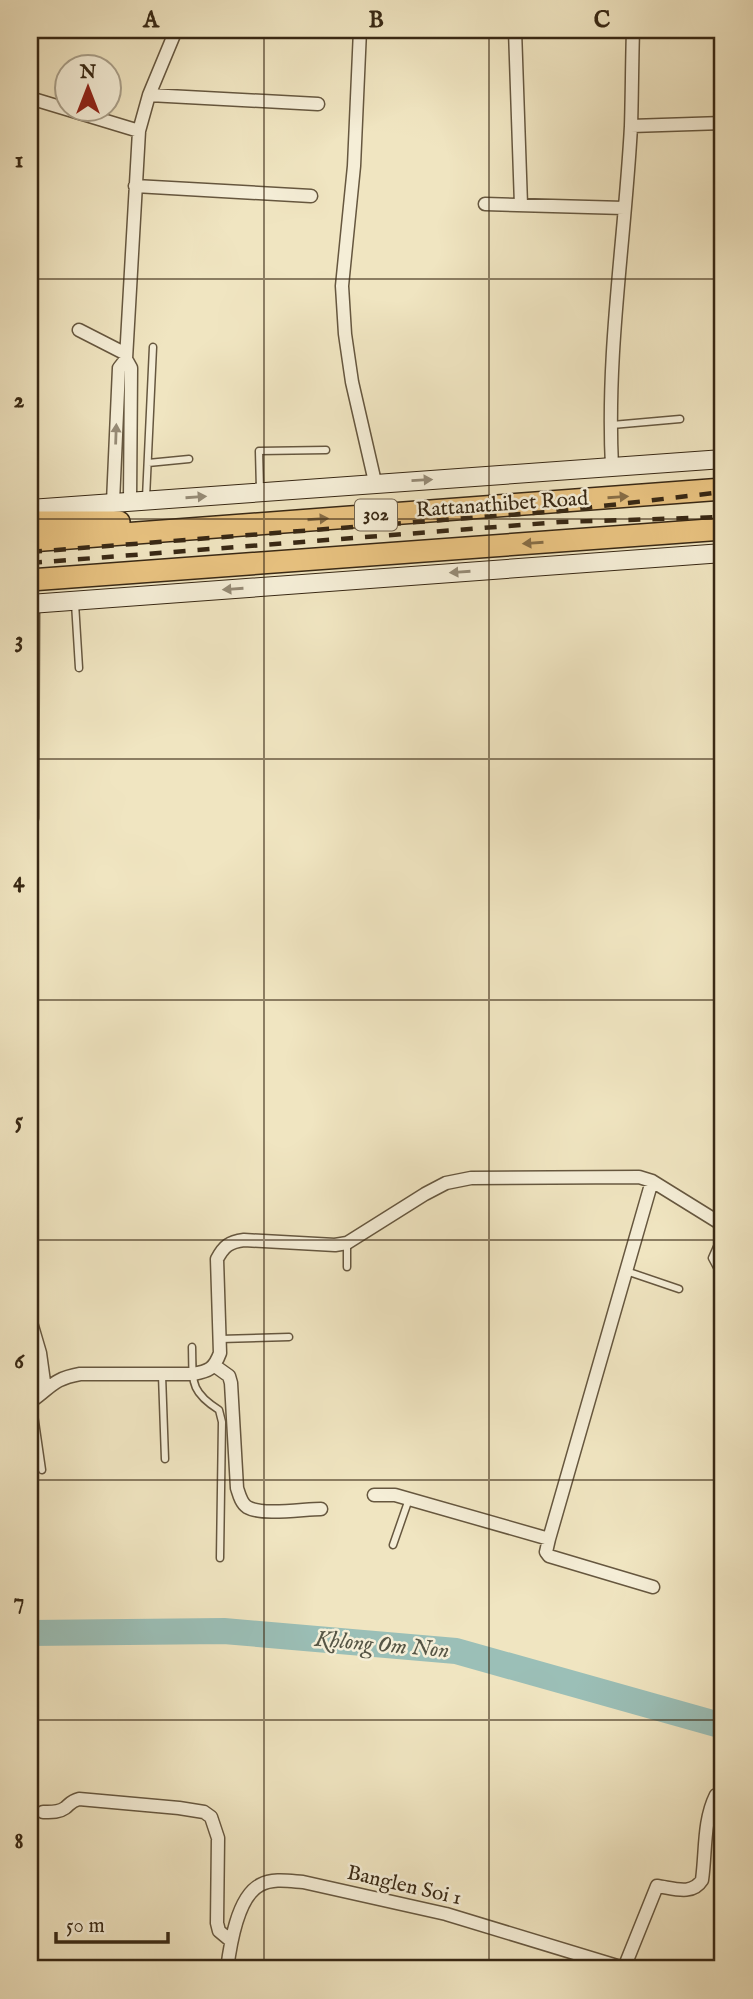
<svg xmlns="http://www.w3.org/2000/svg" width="753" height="1999" font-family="'IM FELL English',serif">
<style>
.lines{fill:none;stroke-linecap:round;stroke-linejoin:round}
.river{stroke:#9bbfb7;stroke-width:26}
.service-casing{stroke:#66573f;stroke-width:9}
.minor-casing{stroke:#66573f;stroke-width:15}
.secondary-casing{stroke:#382814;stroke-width:20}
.primary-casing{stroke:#382814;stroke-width:24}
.service{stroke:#f5eed7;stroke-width:6}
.minor{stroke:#f5eed7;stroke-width:12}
.secondary{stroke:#f5eed7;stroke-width:18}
.primary{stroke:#e8c280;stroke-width:21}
.rail{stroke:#382814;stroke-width:4.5;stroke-dasharray:12 12;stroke-linecap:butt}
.oneway{fill:#968b76}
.oneway2{fill:#876d45}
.grid{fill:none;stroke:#382814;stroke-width:2;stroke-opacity:0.55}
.labels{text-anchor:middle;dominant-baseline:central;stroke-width:5;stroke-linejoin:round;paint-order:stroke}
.shield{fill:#f5eed7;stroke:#71634e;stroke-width:2}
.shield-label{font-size:19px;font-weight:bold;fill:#382814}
.street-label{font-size:21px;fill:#382814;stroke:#f5eed7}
.water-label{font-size:23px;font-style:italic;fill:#565545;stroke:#f5eed7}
.neatline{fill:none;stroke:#382814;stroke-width:2.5}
.grid-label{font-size:23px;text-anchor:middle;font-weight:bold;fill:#382814}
</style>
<rect width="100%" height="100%" fill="#f0e5c1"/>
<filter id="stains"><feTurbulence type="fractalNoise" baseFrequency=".00286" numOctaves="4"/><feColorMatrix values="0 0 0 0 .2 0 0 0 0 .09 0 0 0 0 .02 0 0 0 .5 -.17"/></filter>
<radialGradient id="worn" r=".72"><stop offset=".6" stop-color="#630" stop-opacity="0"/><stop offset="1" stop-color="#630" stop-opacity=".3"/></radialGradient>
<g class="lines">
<path class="river" d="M30,1633L224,1631L456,1651L723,1726"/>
<g class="service-casing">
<path id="service" d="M612,425L680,419
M148,463L189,459
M260,490L259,451L326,450
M146,498L153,347
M75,603L79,668
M30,849L35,818L36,605
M347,1243V1267
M626,1271L679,1289
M720,1273L712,1258L723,1233
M220,1339L289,1337
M192,1347C193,1381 189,1391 219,1410L222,1422L220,1558
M162,1375L165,1459
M32,1401L42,1470
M393,1545L409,1499"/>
</g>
<g class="minor-casing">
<path id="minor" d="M360,30L354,166L342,286L345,334L352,382L375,482
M515,30L521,205
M149,95L318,104
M30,98L139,131
M631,126L723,123
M135,186L311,196
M485,204L624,208
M79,330L126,354
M126,359L139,131L149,95L176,30
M612,467C606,352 625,240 631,126C632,94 632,62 633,30
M113,502L119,368L126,359L131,368L130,501
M30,1319L40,1353L45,1389
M215,1366L229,1376L231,1383L237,1488C239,1494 241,1503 247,1507C262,1516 304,1509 321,1509
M30,1402C51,1388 52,1379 80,1374H193C209,1371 214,1369 220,1353L217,1259C224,1246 229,1242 244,1240L335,1245L347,1243L425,1194L446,1183L471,1178L639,1177L652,1181L723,1225
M374,1495H395L549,1539L652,1181
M549,1539L546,1552L549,1556L653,1587
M43,1812C50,1812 58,1813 65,1808C70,1804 71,1801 79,1799L179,1808L204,1812L211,1817L218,1838L217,1923L219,1931L231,1941
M624,1968L657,1886C673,1888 692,1896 702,1880C706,1852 703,1821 716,1795
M227,1969C230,1946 237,1897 260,1885C273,1878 289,1881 303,1882L446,1914L627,1969"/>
</g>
<g class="secondary-casing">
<path id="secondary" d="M30,509L723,459
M30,604L723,553"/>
</g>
<g class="primary-casing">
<path id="primary" d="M30,522H119
M30,541L723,489
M30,580L723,529"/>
</g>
<use href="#service" class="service"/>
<use href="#minor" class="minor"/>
<use href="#secondary" class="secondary"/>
<use href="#primary" class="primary"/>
<path class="rail" d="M30,552L559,511L723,492
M30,563L560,522L723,517"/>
</g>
<defs><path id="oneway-solid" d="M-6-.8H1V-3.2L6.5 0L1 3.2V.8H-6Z" transform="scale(1.75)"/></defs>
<g class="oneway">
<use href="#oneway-solid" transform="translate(116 434) rotate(-88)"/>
<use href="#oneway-solid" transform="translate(422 480) rotate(-3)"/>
<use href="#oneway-solid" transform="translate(196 497) rotate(-4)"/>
<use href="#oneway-solid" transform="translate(460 572) rotate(176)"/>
<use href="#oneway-solid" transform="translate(233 589) rotate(176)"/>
</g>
<g class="oneway2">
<use href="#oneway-solid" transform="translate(618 497) rotate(-4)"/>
<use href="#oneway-solid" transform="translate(318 519) rotate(-4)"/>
<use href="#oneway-solid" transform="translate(533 543) rotate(176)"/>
</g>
<path class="grid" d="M264,30V1969M489,30V1969M30,279H723M30,519H723M30,759H723M30,1000H723M30,1240H723M30,1480H723M30,1720H723"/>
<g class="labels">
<rect class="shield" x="355" y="499.5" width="42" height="31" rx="5"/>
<g class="shield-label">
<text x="376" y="515">302</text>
</g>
<g class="street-label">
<text transform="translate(502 505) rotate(-4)">Rattanathibet Road</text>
<text transform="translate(404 1886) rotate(13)">Banglen Soi 1</text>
</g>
<g class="water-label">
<text transform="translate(382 1645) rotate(5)">Khlong Om Non</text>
</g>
</g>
<rect width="753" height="1999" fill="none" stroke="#f0e5c1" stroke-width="77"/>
<g transform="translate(88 88)"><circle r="33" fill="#f5eed7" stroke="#a99f89" stroke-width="2"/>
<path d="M0-5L12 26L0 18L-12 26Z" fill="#8f2418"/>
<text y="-10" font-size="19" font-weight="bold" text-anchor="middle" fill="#382814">N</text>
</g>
<path d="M56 1932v10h112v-10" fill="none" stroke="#382814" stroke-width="3.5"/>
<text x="66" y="1932" font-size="21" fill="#382814" stroke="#f5eed7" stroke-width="5" paint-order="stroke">50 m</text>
<rect x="38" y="38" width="676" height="1922" class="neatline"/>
<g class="grid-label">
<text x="151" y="27">A</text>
<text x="376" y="27">B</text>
<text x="602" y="27">C</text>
<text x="19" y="167">1</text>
<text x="19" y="407">2</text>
<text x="19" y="647">3</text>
<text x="19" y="887">4</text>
<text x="19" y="1128">5</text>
<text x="19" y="1368">6</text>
<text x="19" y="1608">7</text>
<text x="19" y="1848">8</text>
</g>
<rect width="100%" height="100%" filter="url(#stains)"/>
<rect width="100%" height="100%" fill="url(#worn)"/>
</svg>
